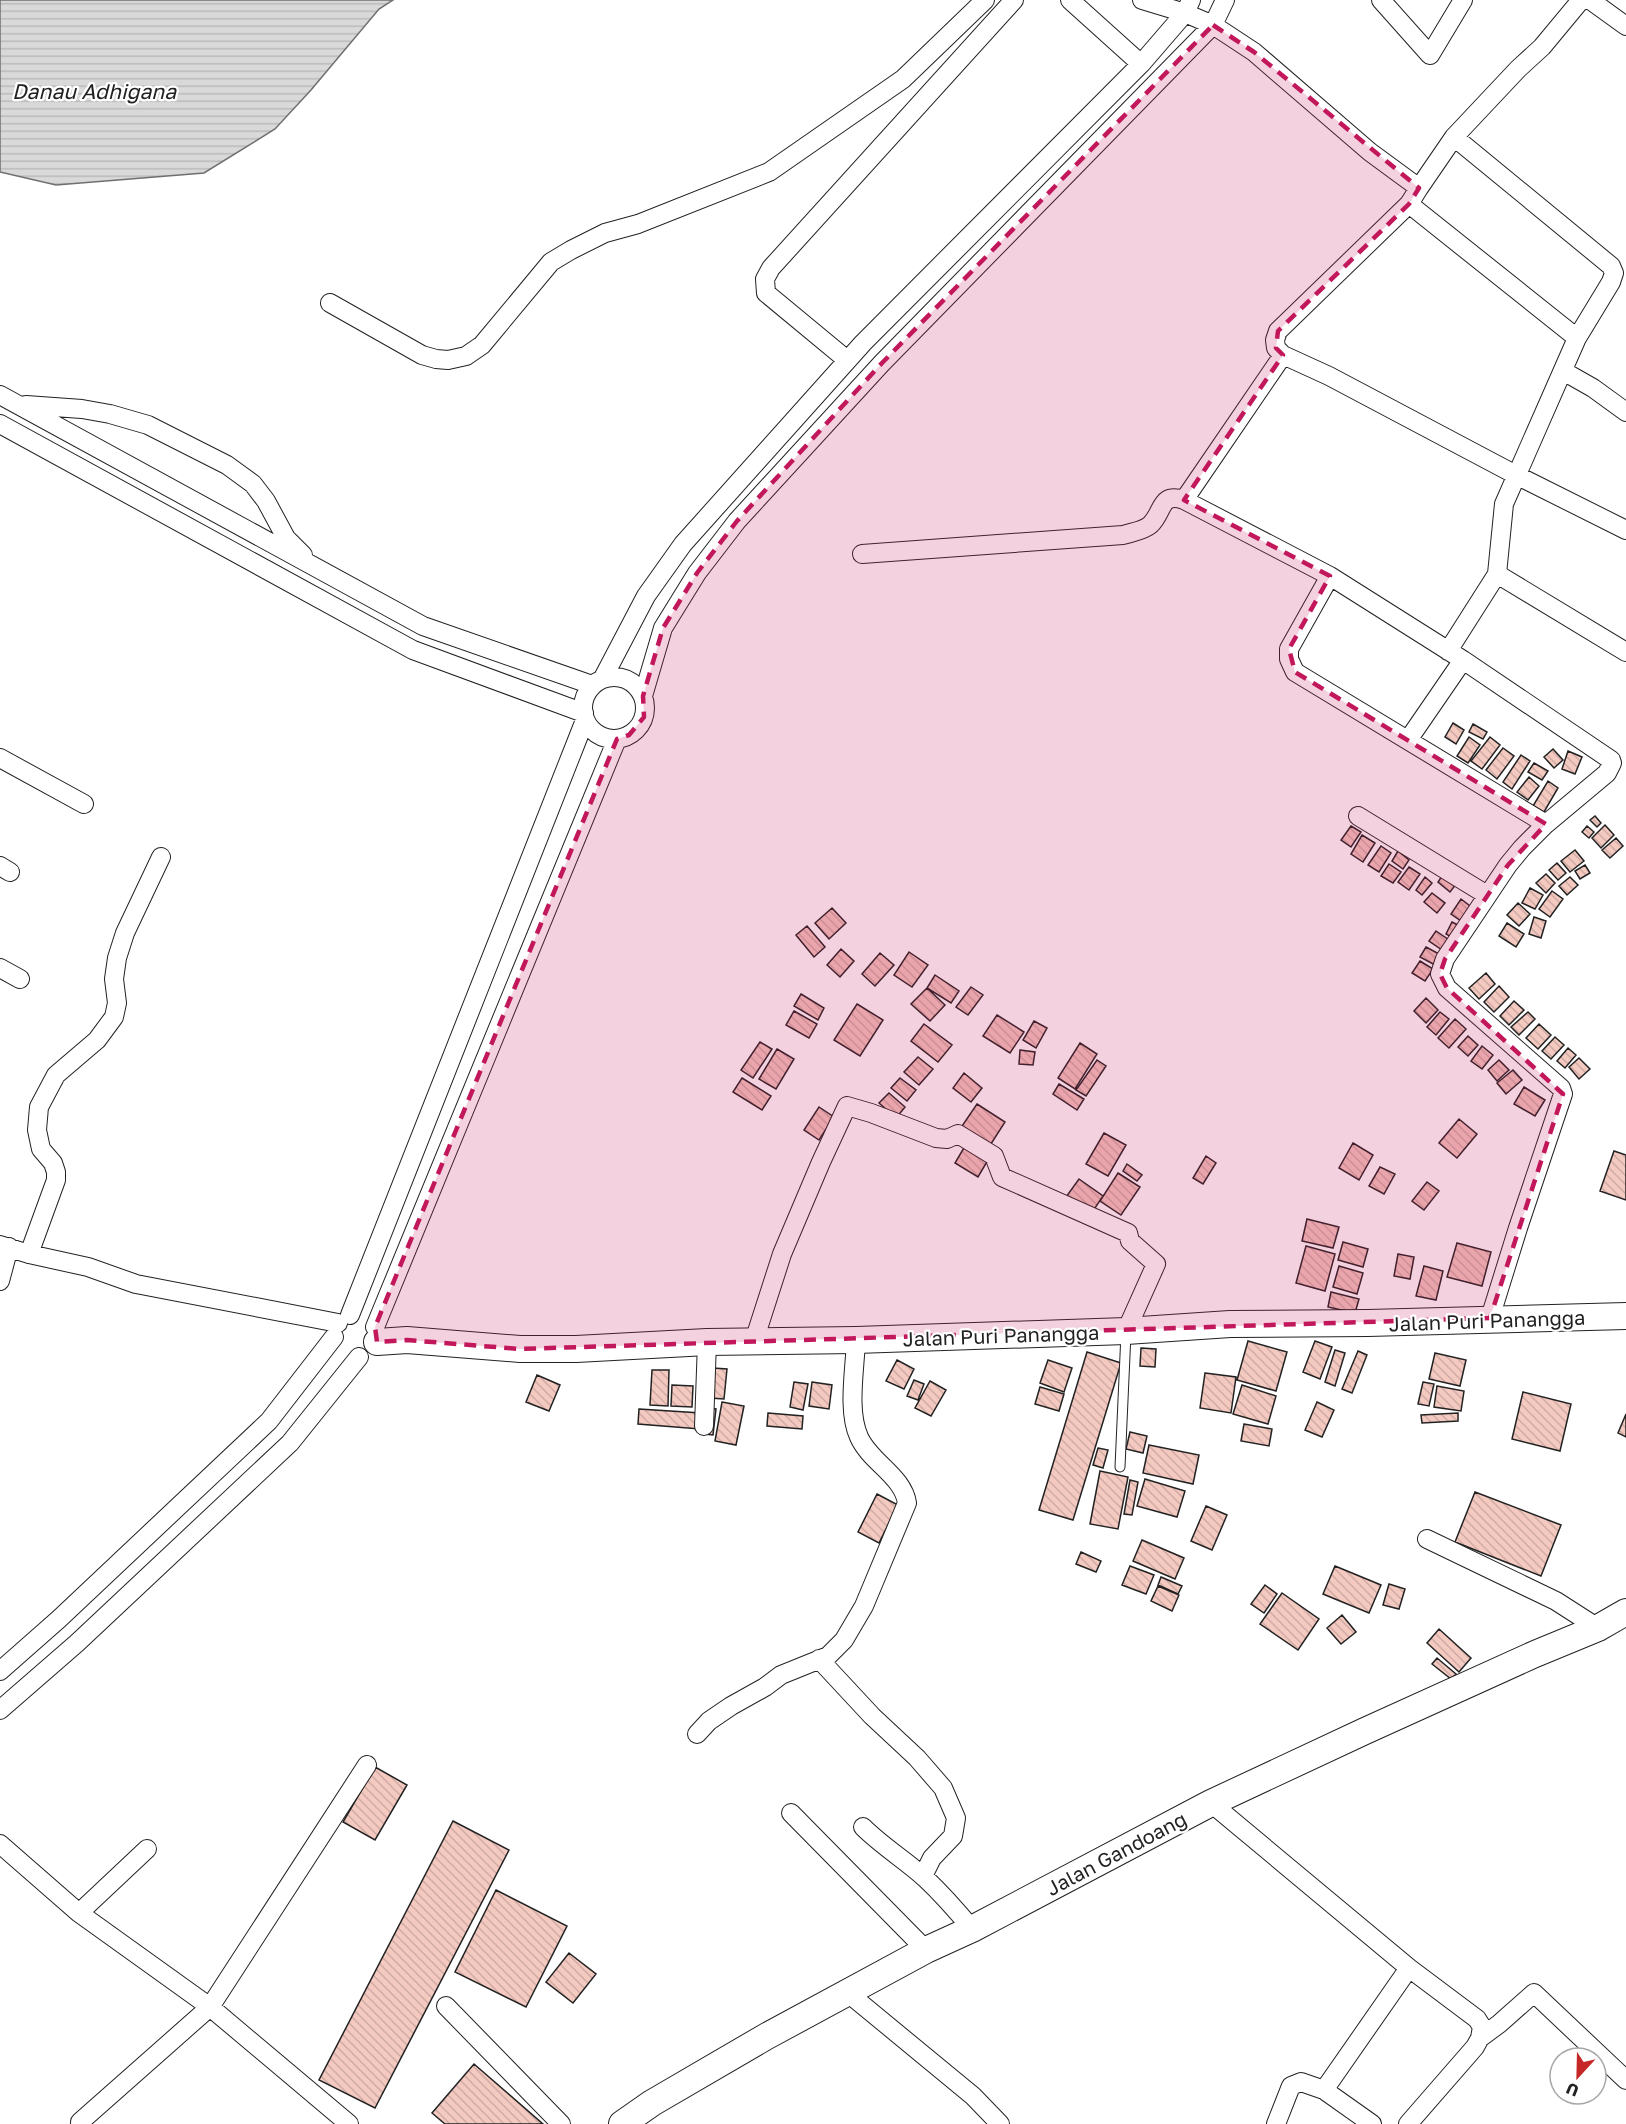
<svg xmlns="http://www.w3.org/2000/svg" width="1626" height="2124" font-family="'Golos Text',sans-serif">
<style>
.water{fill:url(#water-rules);stroke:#6f6f6f;stroke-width:1.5}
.building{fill:url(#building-back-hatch);stroke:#222;stroke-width:1.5}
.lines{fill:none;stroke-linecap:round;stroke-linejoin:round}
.lane-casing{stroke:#222;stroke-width:11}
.street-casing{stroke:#222;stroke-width:20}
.secondary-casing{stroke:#222;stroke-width:28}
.lane{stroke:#fff;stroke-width:9}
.street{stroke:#fff;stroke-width:18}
.secondary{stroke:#fff;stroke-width:26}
.marked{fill:#c2185b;fill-opacity:0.2;stroke:#c2185b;stroke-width:4.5;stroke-dasharray:12 8;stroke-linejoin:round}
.labels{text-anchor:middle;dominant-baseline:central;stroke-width:4.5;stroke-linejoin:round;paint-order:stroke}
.street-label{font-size:20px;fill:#222;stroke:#fff}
.water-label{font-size:21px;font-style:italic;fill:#222;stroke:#fff}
</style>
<defs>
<pattern id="water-rules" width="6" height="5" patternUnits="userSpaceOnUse" patternTransform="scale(1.5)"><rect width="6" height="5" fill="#d9d9d9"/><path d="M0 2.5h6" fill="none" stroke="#bababa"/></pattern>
<pattern id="building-back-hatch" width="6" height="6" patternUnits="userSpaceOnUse" patternTransform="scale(1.5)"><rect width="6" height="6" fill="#f3c9c0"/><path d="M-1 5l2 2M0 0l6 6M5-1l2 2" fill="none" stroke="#d0aca5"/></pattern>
</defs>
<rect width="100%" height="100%" fill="#fff"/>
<path class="water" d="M0,0H393L379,9L311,90L275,129L204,173L56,185L0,172Z"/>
<path class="building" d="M1453,723L1464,730L1456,744L1445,737Z
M1473,724L1487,732L1483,739L1469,732Z
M1469,737L1480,745L1468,763L1457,756Z
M1490,737L1500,745L1482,769L1471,761Z
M1503,748L1514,756L1497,779L1486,770Z
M1553,749L1563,760L1554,768L1544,757Z
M1568,751L1582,757L1575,774L1562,769Z
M1521,755L1530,761L1512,789L1503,782Z
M1534,763L1548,771L1542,780L1528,772Z
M1529,777L1539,786L1528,800L1517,792Z
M1548,781L1558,788L1544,812L1533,806Z
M1595,816L1601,823L1597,827L1590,820Z
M1605,825L1614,835L1601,848L1592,838Z
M1351,826L1361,832L1351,847L1341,840Z
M1587,826L1594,832L1589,838L1582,832Z
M1362,835L1375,843L1363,862L1351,854Z
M1616,838L1623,846L1610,858L1602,850Z
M1381,846L1391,853L1379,872L1368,865Z
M1575,850L1584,861L1570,872L1561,861Z
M1398,851L1409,860L1403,869L1392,861Z
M1557,863L1566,873L1558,880L1549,870Z
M1389,864L1401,872L1393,883L1381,876Z
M1585,865L1590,873L1580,879L1575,871Z
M1409,867L1420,874L1409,890L1398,882Z
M1444,873L1457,883L1450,892L1438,882Z
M1546,874L1555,883L1546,893L1536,883Z
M1425,877L1432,883L1422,895L1416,890Z
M1570,877L1578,885L1567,895L1559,886Z
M1530,888L1543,895L1535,909L1522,903Z
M1552,891L1563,899L1550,917L1539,909Z
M1432,893L1445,903L1437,913L1424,902Z
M1461,899L1474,909L1464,923L1451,914Z
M1518,903L1530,914L1519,926L1507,915Z
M832,908L846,923L829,939L815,923Z
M1534,917L1546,921L1541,938L1529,934Z
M1452,922L1462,927L1455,939L1446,934Z
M1507,923L1524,934L1516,947L1499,936Z
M807,926L825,947L814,957L796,935Z
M1436,931L1452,942L1445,952L1429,941Z
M1426,947L1441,955L1435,965L1420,957Z
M841,949L854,961L840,977L827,965Z
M909,952L928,965L912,987L894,975Z
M880,953L894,965L875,986L862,974Z
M1420,961L1433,969L1425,981L1412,973Z
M1486,973L1495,984L1479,999L1469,988Z
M935,975L959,991L951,1003L927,988Z
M1499,986L1509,997L1494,1012L1484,1002Z
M971,987L983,995L968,1015L956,1007Z
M927,988L945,1005L930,1021L911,1004Z
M801,994L824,1008L818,1020L794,1006Z
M1426,998L1438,1010L1426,1023L1414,1011Z
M1514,1001L1524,1010L1509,1025L1500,1016Z
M857,1004L883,1020L860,1056L834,1040Z
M794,1011L817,1024L809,1038L786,1025Z
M1440,1012L1449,1019L1436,1035L1427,1027Z
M1528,1012L1535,1019L1519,1035L1511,1027Z
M997,1015L1024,1032L1010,1053L983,1036Z
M1455,1019L1466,1029L1449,1048L1438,1038Z
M1034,1021L1047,1028L1036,1048L1023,1040Z
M924,1024L952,1045L938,1062L911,1041Z
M1539,1024L1551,1035L1538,1049L1526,1038Z
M1468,1036L1478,1045L1468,1056L1458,1047Z
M1555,1037L1564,1045L1551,1059L1542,1051Z
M760,1042L772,1049L753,1078L741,1070Z
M1080,1043L1097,1054L1075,1089L1058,1078Z
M1482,1046L1493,1055L1482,1069L1471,1061Z
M1568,1048L1576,1055L1565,1068L1557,1061Z
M777,1049L794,1059L776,1089L759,1079Z
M1020,1050L1035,1052L1033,1065L1019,1064Z
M918,1057L933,1069L919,1085L904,1072Z
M1579,1058L1590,1069L1579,1079L1569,1067Z
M1097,1060L1106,1066L1086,1096L1076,1090Z
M1499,1060L1509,1070L1497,1081L1488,1070Z
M1513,1070L1522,1080L1506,1094L1497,1083Z
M964,1073L982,1088L971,1102L953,1088Z
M742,1078L771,1096L762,1110L733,1092Z
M900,1078L916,1090L907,1101L891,1088Z
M1059,1084L1084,1099L1077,1110L1053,1094Z
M1524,1087L1545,1100L1535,1116L1514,1104Z
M889,1093L905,1107L896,1118L879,1103Z
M977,1104L1005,1122L989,1147L960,1129Z
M819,1107L834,1117L819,1140L804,1130Z
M1459,1119L1477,1134L1457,1158L1439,1143Z
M1104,1133L1126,1145L1108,1176L1086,1164Z
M1353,1143L1373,1155L1359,1180L1339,1168Z
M965,1146L988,1160L978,1177L955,1163Z
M1614,1151L1626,1155V1200L1600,1191Z
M1206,1156L1216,1163L1203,1184L1193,1178Z
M1127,1164L1142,1175L1137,1181L1123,1171Z
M1380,1167L1395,1174L1384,1194L1369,1186Z
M1118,1173L1140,1187L1121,1215L1100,1201Z
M1079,1179L1103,1196L1091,1214L1066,1197Z
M1427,1182L1439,1191L1424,1210L1412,1201Z
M1307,1219L1339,1227L1333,1248L1302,1241Z
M1343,1242L1368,1249L1363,1267L1338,1260Z
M1457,1243L1491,1252L1482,1286L1447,1277Z
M1306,1246L1335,1254L1325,1291L1296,1283Z
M1398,1254L1414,1257L1410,1279L1394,1276Z
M1339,1266L1363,1273L1357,1294L1333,1287Z
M1424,1266L1443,1271L1436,1300L1416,1296Z
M1331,1292L1359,1299L1355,1313L1328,1307Z
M1248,1341L1287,1352L1276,1391L1237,1380Z
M1315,1341L1332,1347L1320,1379L1303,1372Z
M1141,1348L1156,1349L1155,1367L1140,1366Z
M1335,1350L1345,1353L1335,1386L1325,1382Z
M1358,1351L1367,1355L1352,1393L1342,1389Z
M1087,1352L1121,1363L1073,1520L1039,1510Z
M1435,1353L1466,1360L1460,1386L1429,1379Z
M897,1360L914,1369L904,1389L886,1381Z
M1048,1360L1072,1368L1064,1392L1040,1383Z
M713,1368L727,1369L724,1399L710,1398Z
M652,1370H669L668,1406L650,1405Z
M1205,1373L1236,1377L1231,1413L1200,1408Z
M537,1375L560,1385L549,1411L526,1402Z
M914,1380L924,1384L918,1400L907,1396Z
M930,1381L946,1390L931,1416L915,1408Z
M794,1382L808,1384L803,1410L790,1407Z
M812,1382L832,1385L829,1409L809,1406Z
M1423,1382L1434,1384L1429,1406L1418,1404Z
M672,1385L693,1386L692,1407L671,1406Z
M1242,1385L1276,1396L1268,1424L1233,1414Z
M1437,1386L1464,1391L1461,1411L1434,1407Z
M1040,1387L1064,1394L1059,1411L1035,1404Z
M1523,1392L1571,1404L1560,1451L1512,1439Z
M722,1402L744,1406L736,1445L715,1441Z
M1317,1402L1334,1410L1322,1437L1305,1430Z
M709,1408L716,1409L713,1435L705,1434Z
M639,1409L701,1413L700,1429L638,1424Z
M768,1413L803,1416L802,1429L767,1426Z
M1458,1413V1421L1422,1423L1421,1415Z
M1626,1414V1437L1618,1433Z
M1244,1424L1272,1429L1269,1446L1241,1441Z
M1130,1432L1147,1436L1143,1453L1126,1449Z
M1149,1445L1199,1455L1193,1484L1143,1473Z
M1098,1448L1108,1450L1103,1468L1093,1465Z
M1100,1471L1128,1477L1118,1529L1090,1524Z
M1145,1479L1185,1491L1177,1517L1137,1506Z
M1130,1480L1138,1482L1132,1515L1124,1514Z
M1475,1492L1561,1525L1541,1576L1455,1542Z
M877,1494L898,1505L879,1543L858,1532Z
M1206,1506L1227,1515L1212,1550L1191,1541Z
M1142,1540L1184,1558L1175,1579L1133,1561Z
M1081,1552L1101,1561L1096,1572L1076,1564Z
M1130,1566L1154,1575L1146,1594L1122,1585Z
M1335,1566L1381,1585L1369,1613L1323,1594Z
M1161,1577L1182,1586L1178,1594L1158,1585Z
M1389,1584L1405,1589L1399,1609L1383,1605Z
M1265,1585L1277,1594L1264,1613L1251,1604Z
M1158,1586L1179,1595L1172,1611L1151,1601Z
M1282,1593L1319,1619L1298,1650L1260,1624Z
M1342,1615L1356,1632L1341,1644L1327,1628Z
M1439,1629L1471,1658L1459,1672L1427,1643Z
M1437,1658L1456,1674L1451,1679L1432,1664Z
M375,1767L407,1785L375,1840L343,1822Z
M453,1821L509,1850L375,2108L319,2080Z
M496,1890L567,1926L526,2007L455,1972Z
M569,1953L596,1974L573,2003L546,1982Z
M474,2064L543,2124H445L432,2113Z"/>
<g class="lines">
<g class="lane-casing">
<path id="lane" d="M1120,1467L1126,1333"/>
</g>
<g class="street-casing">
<path id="street" d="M1070,0L1141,64
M1142,0L1185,13L1213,25L1254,52L1370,152L1419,188L1454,137L1518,69L1542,47L1581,0
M1381,0L1430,55L1463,0
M1590,0L1626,26
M1454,137L1611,266L1614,273L1611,282L1577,338
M1419,188L1409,204L1278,331L1275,340L1276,348L1283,355L1329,376L1516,475L1626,530
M1409,204L1577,338L1504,504L1497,574
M330,303L422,355L436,359L448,360L466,356L482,345L551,262L571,250L605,233L638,224L769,172L903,79L985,0
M847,360L766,293L765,279L771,268L1014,0
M1563,371L1593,388L1626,412
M0,395L423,626L592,685
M26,405L82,409L110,414L148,425L227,465L253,484L266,501L286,538L303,555
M0,424L413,650L584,713
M1184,500L1283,355
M862,554L1123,535C1132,532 1143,531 1150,525C1164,512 1159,492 1184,500L1330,576L1463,660L1611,760L1612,763L1607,773L1546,824L1522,848L1508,865L1445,959L1440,974L1447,988L1561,1088L1563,1094L1518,1228L1490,1318
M1330,576L1289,649V659L1295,672L1546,824
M1448,651L1497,574L1626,652
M583 708a31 31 0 1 1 62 0a31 31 0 1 1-62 0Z
M603,678L646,596L683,544L863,343L1141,64L1185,13L1191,0
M643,696L663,628L697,573L737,521L882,363L1213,25L1225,0
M1408,740L1463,660
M0,758L84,804
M1358,816L1487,895
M0,866L10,872
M0,968L20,979
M0,1245L29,1254L88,1267L136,1284L338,1323
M29,1254L56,1180V1172L53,1163L41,1149L37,1130L39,1107L56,1075L97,1040L114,1017L117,1003L114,979L117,958L125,933L161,857
M0,1281L9,1247
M350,1315L585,720
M375,1327L617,739
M754,1341L782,1254L821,1162L847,1106L871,1113L936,1138L947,1139L958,1134L994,1156L1002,1177L1128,1233L1130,1241L1156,1264L1126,1331
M704,1426L707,1342
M1427,1539L1556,1601L1598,1628
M819,1659L872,1716L917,1758L943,1788L956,1818L953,1836L932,1858L923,1876
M0,1671L59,1619L269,1421L334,1337
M0,1710L77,1643L290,1443L359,1357
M697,1734L709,1721L731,1706L765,1687L781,1675L828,1656L844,1640L864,1606L907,1503C903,1476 870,1462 859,1437C847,1411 855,1369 856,1340
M1211,1803L1409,1968L1477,2019L1482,2027L1480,2038L1475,2047L1408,2124
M791,1813L926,1950
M863,1827C882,1846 905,1860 925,1878C942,1894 957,1911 972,1929
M0,1844L79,1913L210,2007L349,2124
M79,1913L147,1849
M848,1993L973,2096L1000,2124
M446,2006L561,2124
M1480,2038L1499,2024L1534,1993L1626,2080
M1324,2090L1409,1968
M80,2122L210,2007L367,1765
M1276,2124L1291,2086L1301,2082L1324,2090L1372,2124"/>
</g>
<g class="secondary-casing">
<path id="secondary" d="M377,1342L407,1340L520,1349H576L707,1342L856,1340L1126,1331L1230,1324L1368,1323L1626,1316
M622,2124L652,2103L767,2036L926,1950L972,1929L1211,1803L1365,1731L1535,1654L1598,1628L1626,1612"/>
</g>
<use href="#lane" class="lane"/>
<use href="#street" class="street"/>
<use href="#secondary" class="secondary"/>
</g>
<path class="marked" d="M1213,25L1254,52L1419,188L1409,204L1278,331L1276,348L1283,355L1184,500L1330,576L1289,649L1295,672L1546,824L1508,865L1445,959L1440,974L1447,988L1563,1094L1490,1318L520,1349L407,1340L377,1342L375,1327L617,739L629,735L644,717L643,696L663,628L697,573L737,521L882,363Z"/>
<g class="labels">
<g class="street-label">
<text transform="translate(1487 1320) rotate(-2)">Jalan Puri Panangga</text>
<text transform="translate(1001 1335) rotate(-2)">Jalan Puri Panangga</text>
<text transform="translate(1116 1853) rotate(-28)">Jalan Gandoang</text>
</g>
<g class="water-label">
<text x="94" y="91">Danau Adhigana</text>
</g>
</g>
<g transform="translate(1578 2076) rotate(202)"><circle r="28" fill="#ffffff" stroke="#a7a7a7" stroke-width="1.5"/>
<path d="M0-4.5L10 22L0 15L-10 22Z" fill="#c62828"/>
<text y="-9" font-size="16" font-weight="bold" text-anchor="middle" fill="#222222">U</text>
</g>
</svg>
